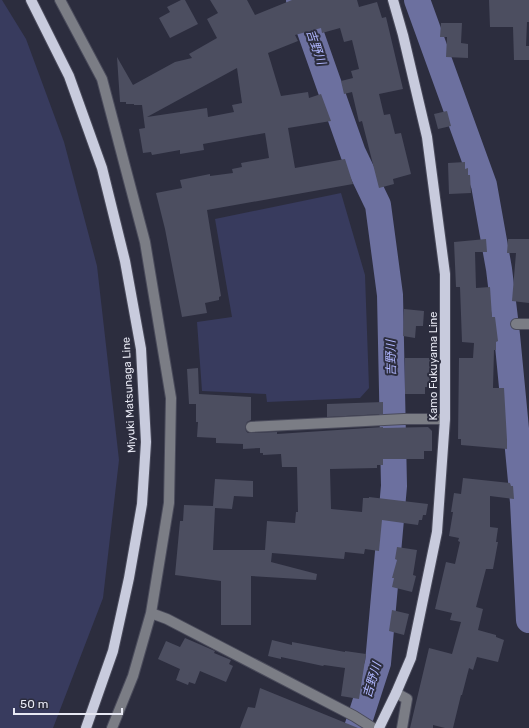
<svg xmlns="http://www.w3.org/2000/svg" width="529" height="728" font-family="Rubik,'Noto Sans JP',sans-serif">
<style>
.green{fill:#383b5e}
.lines{fill:none;stroke-linecap:round;stroke-linejoin:round}
.river{stroke:#6c709f;stroke-width:26}
.building{fill:#4c4e60;fill-rule:evenodd}
.minor-casing{stroke:#4a4b5b;stroke-width:12}
.major-casing{stroke:#4a4b5b;stroke-width:12}
.minor{stroke:#7b7d85;stroke-width:10}
.major{stroke:#c8cbdd;stroke-width:10}
.labels{text-anchor:middle;dominant-baseline:central;stroke-width:4;stroke-linejoin:round;paint-order:stroke}
.street-label{font-size:11px;fill:#e7e8f3;stroke:#2c2d3e}
.water-label{font-size:12px;font-style:italic;fill:#b0b7ff;stroke:#2c2d3e}
</style>
<rect width="100%" height="100%" fill="#2c2d3e"/>
<path class="green" d="M0,0H2L26,39L64,142L97,266L119,460L103,598L53,728H0Z
M341,193L365,275L369,388L360,398L267,402L266,394L202,391L197,322L232,317L215,219Z"/>
<g class="lines">
<path class="river" d="M299,0L353,153L378,205L390,295L394,486L378,663L357,728
M417,0L484,185L499,269L507,335L523,502L529,620"/>
</g>
<path class="building" d="M181,0H185L198,24L170,38L159,18L170,12L167,7Z
M210,0H247L255,15L292,0H357L359,7L377,2L382,18L386,17L403,89L379,94L384,115L390,114L395,134L401,133L411,174L393,179L394,184L379,188L362,121L359,122L352,92L344,94L341,81L353,78L351,71L359,69L352,40L344,42L340,28L322,33L321,28L295,35L298,41L268,53L281,96L308,92L309,98L321,94L331,121L288,128L295,168L345,159L353,184L207,210L221,296L219,297V300L205,303L207,313L182,317L165,229L156,193L182,188L180,180L210,174V176L233,173L232,169L242,167L241,163L269,158L265,133L203,144L204,150L180,154V150L152,155L151,152L143,153L139,129L145,128L142,105H134V104H126V102H120L117,57L133,85L175,62L192,58L189,54L217,38L207,19L218,13ZM237,68L242,103L232,105L234,112L208,117L207,108L147,117Z
M489,0H529V22H527L526,46H529V60H514L513,27H490Z
M441,23H462L461,43L468,44V58L446,57L447,37H440Z
M447,111L451,126L438,129L434,114Z
M465,162V169L468,168V175H470L471,193L449,194L448,163Z
M486,239L487,252H475L476,288L490,287L492,317H495L498,341L496,342V350H494L493,388H504L507,440V449L461,445V439H458L459,358H473L474,343L462,342L460,287H456L454,242Z
M508,239H529V303L512,301L516,253H507Z
M404,309L424,311L423,326H416L415,338L403,336Z
M405,358H433V387H425V394H405Z
M198,368L199,394L251,397V420L247,422L245,427L246,431L248,433L277,432V434L383,427V428L428,427L432,431V451H424V459H383V465H377V468L330,469L331,509L362,512L363,498H369V497L428,504L426,515H423L422,520H419L418,525L382,520L379,551L365,549L364,554L345,552L344,559L272,553L271,562L317,574L316,580L251,576V625H221V581L175,575L180,521H183L184,505L213,506L215,479L253,481V497L234,496L232,509L215,508L213,550H265L267,521L295,523L296,512H298L297,467H282L281,454L263,455V453H260V448L243,449V444L216,443V438L197,437L198,422H196V404H189L187,369Z
M383,402V414L327,417V404Z
M463,478L510,483L511,486H513L514,499L490,496V527L498,528L496,542H498L493,569H486L476,607L483,609L478,630L496,635V637L504,640L498,662L477,657L473,670L469,668L462,695H461L453,728H445L433,725V728H410L429,648L452,654L461,622L450,620L452,613L435,609L446,562L455,564L460,542L458,541L459,538L449,536L453,512H451L454,493L461,494Z
M397,547L417,550L413,575L416,576L412,592L392,587L394,578H392L397,560L395,559Z
M392,610L409,614L404,635L389,631Z
M185,638L215,651L214,653L231,660L229,664L233,666L226,682L200,671L195,684L189,682L188,685L176,680L180,669L158,659L166,641L180,647Z
M272,640L292,645V642L345,652V651L366,654L359,699L341,696L345,668L324,665L323,666L281,657V659L268,656Z
M260,688L358,728H240L248,707L255,708Z"/>
<g class="lines">
<g class="minor-casing">
<path id="minor" d="M60,0L102,79L145,242L171,398L169,503L151,613L133,676L112,728
M516,324H529
M251,427L404,419H445
M151,613L167,619L354,716L373,728
M396,693L407,699L402,728"/>
</g>
<g class="major-casing">
<path id="major" d="M31,0L69,76L102,168L125,261L141,349L146,442L142,504L129,578L113,651L86,728
M379,728L396,693L411,658L437,532L445,419V274L427,137L403,35L393,0"/>
</g>
<use href="#minor" class="minor"/>
<use href="#major" class="major"/>
</g>
<g class="labels">
<g class="street-label">
<text transform="translate(433 366) rotate(-90)">Kamo Fukuyama Line</text>
<text transform="translate(129 395) rotate(-93)">Miyuki Matsunaga Line</text>
</g>
<g class="water-label">
<text transform="translate(316 47) rotate(71)">吉野川</text>
<text transform="translate(391 358) rotate(-91)">吉野川</text>
<text transform="translate(372 680) rotate(-73)">吉野川</text>
</g>
</g>
<path d="M14 708v6h108v-6" fill="none" stroke="#e7e8f3" stroke-width="2"/>
<text x="20" y="708" font-size="12" fill="#e7e8f3" stroke="#2c2d3e" stroke-width="3" paint-order="stroke">50 m</text>
</svg>
